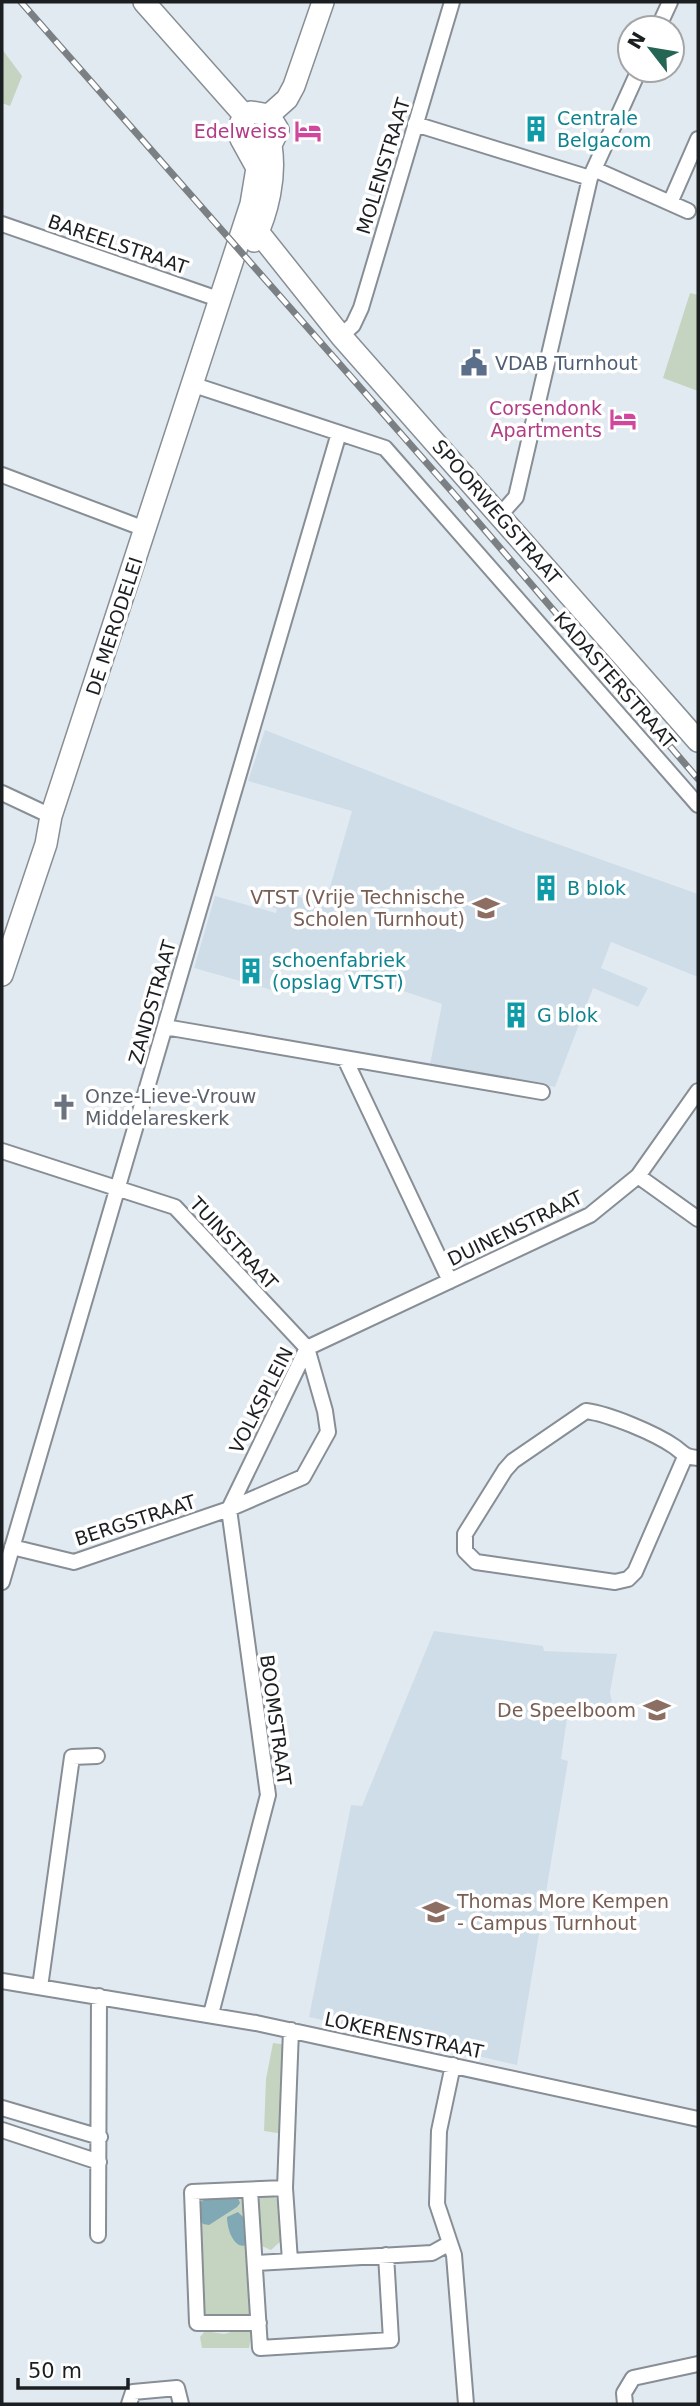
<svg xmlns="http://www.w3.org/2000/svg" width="700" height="2406" font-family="'DejaVu Sans',sans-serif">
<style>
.built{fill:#cfdde9}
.green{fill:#c5d4c0}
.water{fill:#80a9b5}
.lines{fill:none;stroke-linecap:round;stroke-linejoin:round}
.street-casing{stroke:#878e95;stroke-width:18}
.secondary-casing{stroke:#878e95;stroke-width:24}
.street{stroke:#fff;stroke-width:14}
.secondary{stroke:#fff;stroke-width:21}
.rail-casing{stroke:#7b8084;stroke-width:7}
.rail{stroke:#fff;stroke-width:4.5;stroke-dasharray:13;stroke-linecap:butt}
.labels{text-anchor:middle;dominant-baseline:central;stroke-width:7;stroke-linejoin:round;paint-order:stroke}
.culture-label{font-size:19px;fill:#0d838f;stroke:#fff;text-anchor:start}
.hotel-label{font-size:19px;fill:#b23c85;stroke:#fff;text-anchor:end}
.street-label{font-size:19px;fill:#1c1f21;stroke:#fff}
.service-label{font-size:19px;fill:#4e5e75;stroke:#fff;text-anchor:start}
.education-label{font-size:19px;fill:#785e54;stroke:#fff;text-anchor:end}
.worship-label{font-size:19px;fill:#5b616d;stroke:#fff;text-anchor:start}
</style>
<rect width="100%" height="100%" fill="#e2eaf1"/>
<path class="built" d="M265,730L518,830L698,894V977L611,942L601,968L648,988L638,1007L593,988L555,1087L430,1064L442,1004L310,960L307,964L280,956L272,990L194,968L215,896L276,913L277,909L271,907L273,902L282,904L285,893L325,904L330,887L352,811L248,781Z
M434,1631L543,1646L544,1651L617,1654L610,1692L614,1714L569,1705L561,1759L568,1761L517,2065L309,2017L351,1805L362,1806Z"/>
<path class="green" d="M2,49L22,76L10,106L2,103Z
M690,293L698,295V391L663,378Z
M273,2043L288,2045L284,2134L264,2131L266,2079Z
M264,2194L276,2198L280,2205L281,2241L271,2250L257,2244L255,2200Z
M239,2195L244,2198L252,2311L247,2316L207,2317L203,2310L198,2205L205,2197Z
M245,2328L252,2332L249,2348H202L200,2337L205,2331L224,2334Z"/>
<path class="water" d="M233,2197L238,2198L240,2203L237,2207L209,2225L203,2224L200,2220L201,2202L206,2199Z
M238,2212L246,2220L247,2243L243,2246C232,2245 227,2227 227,2217Z"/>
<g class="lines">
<g class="street-casing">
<path id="street" d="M658,28L670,2
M415,124L590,178
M594,169L688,211
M670,203L698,139
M2,224L221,300
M341,336L353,325L361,308L452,2
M194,385L385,448L698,805
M2,475L145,529
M500,515L516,497L590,178L639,70
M2,793L51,816
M165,1027L542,1092
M345,1059L450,1281
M2,1151L175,1207L307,1348L325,1411L328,1432L303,1477L229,1509L74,1562L12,1547
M638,1176L698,1219
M307,1348L590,1215L638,1176L698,1091
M685,1457L635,1572L628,1579L615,1582L476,1562L465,1551V1534L505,1470L513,1461L586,1411C609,1414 655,1433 675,1447C684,1454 685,1457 698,1458
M229,1509L307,1348
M2,1582L339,433
M2,1981L256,2023L698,2119
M40,1987L72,1757L97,1756
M211,2014L268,1795L229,1509
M453,2065L439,2131L437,2204L454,2255L466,2404
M2,2108L100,2137
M2,2130L99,2162
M250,2190L260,2348L391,2340L386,2255
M98,2235L99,1996
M290,2261L285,2188L291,2030
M256,2263L432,2253L450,2243
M259,2323H197L192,2192L285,2188
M129,2404L133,2392L177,2388L181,2404
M625,2404L624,2393L633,2378L698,2364"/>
</g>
<g class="secondary-casing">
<path id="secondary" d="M144,2L245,116
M269,115L287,99L294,86L323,2
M247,218L341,336L698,741
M254,241C268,212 276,177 271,145
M2,975L46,844L51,816L251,204L257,168L241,139V122L251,112L269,115L278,130L271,145L258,150L245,145"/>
</g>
<use href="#street" class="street"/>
<use href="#secondary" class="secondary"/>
<g class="rail-casing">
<path id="rail" d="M21,2L454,494L698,779"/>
</g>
<use href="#rail" class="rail"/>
</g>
<defs>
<g id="building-bare" transform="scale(2.1)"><path d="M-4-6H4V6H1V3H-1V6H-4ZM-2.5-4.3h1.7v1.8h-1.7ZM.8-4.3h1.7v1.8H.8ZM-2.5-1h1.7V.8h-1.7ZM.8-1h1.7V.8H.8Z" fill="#0f9aa8" stroke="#fff" stroke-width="2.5" paint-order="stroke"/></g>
<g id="hotel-bare" transform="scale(2.1)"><path d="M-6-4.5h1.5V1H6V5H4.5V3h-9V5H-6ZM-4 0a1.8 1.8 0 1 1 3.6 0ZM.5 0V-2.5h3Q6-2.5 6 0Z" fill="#d1479c" stroke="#fff" stroke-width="2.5" paint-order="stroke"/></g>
<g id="civic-bare" transform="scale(2.1)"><path d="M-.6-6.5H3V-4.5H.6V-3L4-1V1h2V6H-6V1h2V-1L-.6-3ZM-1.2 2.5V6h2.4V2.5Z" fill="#5c6f8a" stroke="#fff" stroke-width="2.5" paint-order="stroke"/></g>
<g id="school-bare" transform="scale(2.1)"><path d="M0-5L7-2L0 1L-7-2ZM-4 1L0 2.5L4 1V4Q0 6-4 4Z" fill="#8d6e63" stroke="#fff" stroke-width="2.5" paint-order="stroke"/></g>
<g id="church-bare" transform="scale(2.1)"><path d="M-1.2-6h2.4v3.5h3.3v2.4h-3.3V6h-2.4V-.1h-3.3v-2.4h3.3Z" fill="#6b7280" stroke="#fff" stroke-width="2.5" paint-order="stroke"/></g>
<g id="university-bare" transform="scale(2.1)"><path d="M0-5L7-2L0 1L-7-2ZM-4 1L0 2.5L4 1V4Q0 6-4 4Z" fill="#8d6e63" stroke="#fff" stroke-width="2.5" paint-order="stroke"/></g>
</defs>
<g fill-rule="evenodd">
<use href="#building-bare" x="536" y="129"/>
<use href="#hotel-bare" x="308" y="131"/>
<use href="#civic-bare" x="474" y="363"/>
<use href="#hotel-bare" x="623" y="419"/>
<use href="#building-bare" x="546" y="888"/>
<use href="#school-bare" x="486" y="908"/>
<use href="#building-bare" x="251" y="971"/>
<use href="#building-bare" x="516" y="1015"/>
<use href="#church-bare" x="64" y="1107"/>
<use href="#school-bare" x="657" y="1710"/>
<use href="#university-bare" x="436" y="1912"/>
</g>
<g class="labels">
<g class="culture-label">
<text x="557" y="118">Centrale<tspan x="557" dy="22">Belgacom</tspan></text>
<text x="567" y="888">B blok</text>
<text x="272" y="960">schoenfabriek<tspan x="272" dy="22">(opslag VTST)</tspan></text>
<text x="537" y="1015">G blok</text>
</g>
<g class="hotel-label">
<text x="287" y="131">Edelweiss</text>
<text x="602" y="408">Corsendonk<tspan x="602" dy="22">Apartments</tspan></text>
</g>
<g class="street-label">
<text transform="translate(383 166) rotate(-73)">MOLENSTRAAT</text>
<text transform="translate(118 244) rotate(19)">BAREELSTRAAT</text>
<text transform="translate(497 512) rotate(49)">SPOORWEGSTRAAT</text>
<text transform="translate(114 626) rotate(-72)">DE MERODELEI</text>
<text transform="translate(615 680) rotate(49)">KADASTERSTRAAT</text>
<text transform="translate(152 1002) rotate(-74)">ZANDSTRAAT</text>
<text transform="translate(515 1228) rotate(-26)">DUINENSTRAAT</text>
<text transform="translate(234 1243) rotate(47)">TUINSTRAAT</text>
<text transform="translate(261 1400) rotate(-63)">VOLKSPLEIN</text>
<text transform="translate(135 1520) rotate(-18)">BERGSTRAAT</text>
<text transform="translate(276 1720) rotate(82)">BOOMSTRAAT</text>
<text transform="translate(404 2035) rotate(12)">LOKERENSTRAAT</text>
</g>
<g class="service-label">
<text x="495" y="363">VDAB Turnhout</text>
</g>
<g class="education-label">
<text x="465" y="897">VTST (Vrije Technische<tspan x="465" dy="22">Scholen Turnhout)</tspan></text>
<text x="636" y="1710">De Speelboom</text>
<text x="457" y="1901" text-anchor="start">Thomas More Kempen<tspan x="457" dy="22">- Campus Turnhout</tspan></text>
</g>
<g class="worship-label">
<text x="85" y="1096">Onze-Lieve-Vrouw<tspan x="85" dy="22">Middelareskerk</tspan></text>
</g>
</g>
<rect width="700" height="2406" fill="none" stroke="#1c1f21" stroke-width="7"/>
<g transform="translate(651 49) rotate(301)"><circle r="33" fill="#ffffff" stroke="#a4a5a6" stroke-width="2"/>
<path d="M0-5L12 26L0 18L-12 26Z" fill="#256553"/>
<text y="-10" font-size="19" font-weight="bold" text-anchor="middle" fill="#1c1f21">N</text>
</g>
<path d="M18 2378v10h110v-10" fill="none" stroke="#1c1f21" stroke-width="3.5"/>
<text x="28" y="2378" font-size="21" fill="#1c1f21" stroke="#ffffff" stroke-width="5" paint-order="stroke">50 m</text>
</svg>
